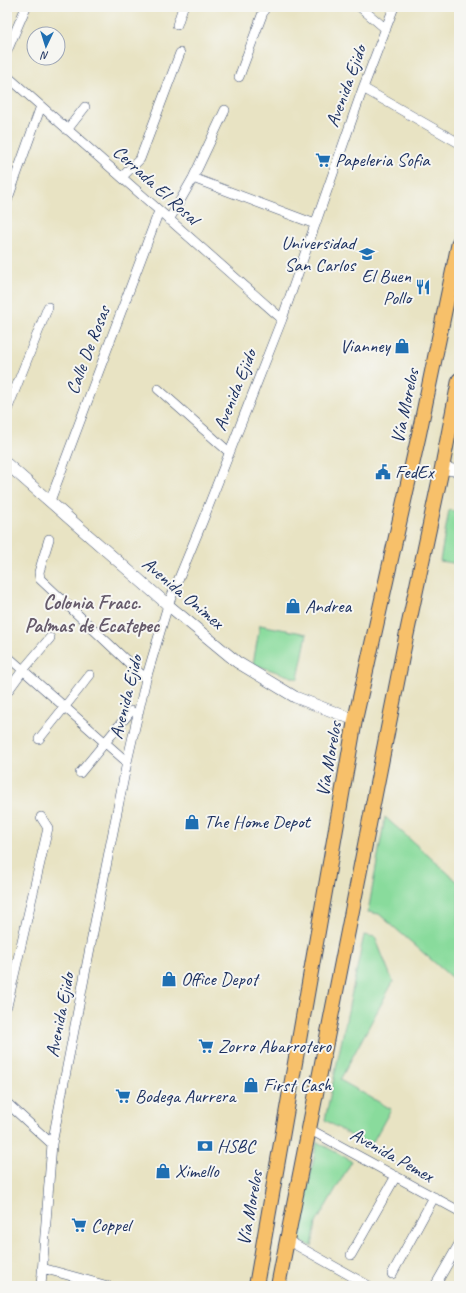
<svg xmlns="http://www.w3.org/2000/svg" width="466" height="1293" font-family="Caveat,sans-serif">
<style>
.green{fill:#89db9c;stroke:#52857d}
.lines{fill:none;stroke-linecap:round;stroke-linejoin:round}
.minor-casing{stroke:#3a4a6d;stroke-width:10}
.tertiary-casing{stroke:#3a4a6d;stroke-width:12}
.primary-casing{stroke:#3a4a6d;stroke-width:16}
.minor{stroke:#fff;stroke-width:9}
.tertiary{stroke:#fff;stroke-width:11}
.primary{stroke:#f7c06b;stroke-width:14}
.labels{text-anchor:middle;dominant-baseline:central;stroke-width:4;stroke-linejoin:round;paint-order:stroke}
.street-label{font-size:19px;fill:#1b2f5e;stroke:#f6f6f2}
.poi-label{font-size:19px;fill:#1b2f5e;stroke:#f6f6f2;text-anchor:start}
.neighbourhood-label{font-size:20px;font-weight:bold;fill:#665b6b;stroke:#f6f6f2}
</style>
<rect width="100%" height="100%" fill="#f6f6f2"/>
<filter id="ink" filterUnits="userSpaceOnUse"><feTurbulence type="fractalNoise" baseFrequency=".025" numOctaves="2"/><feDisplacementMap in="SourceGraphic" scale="8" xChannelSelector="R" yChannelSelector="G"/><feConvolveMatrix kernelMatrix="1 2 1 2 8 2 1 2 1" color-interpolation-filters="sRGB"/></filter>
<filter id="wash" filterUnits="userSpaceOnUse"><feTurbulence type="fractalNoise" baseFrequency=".012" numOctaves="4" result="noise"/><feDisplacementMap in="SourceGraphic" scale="16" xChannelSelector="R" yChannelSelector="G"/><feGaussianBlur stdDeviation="0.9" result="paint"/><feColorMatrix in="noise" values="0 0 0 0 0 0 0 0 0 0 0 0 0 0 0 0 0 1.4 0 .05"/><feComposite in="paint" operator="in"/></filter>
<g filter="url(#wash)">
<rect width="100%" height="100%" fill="#e8e3c3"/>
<path class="green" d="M449,510L459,512V564L440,561Z
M260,625L307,634L298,679L253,664Z
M385,817L459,883V984L379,914L368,912Z
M364,935L375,937L393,982L340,1080L391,1109L370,1147L325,1120Z
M317,1142L352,1161L316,1223L312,1246L297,1241Z"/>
</g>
<g filter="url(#ink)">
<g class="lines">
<g class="minor-casing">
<path id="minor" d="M360,7L386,29
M177,25L183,7
M7,51L26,7
M7,76L282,319
M239,77L265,7
M363,88L459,143
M67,130L85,107
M122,177L140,159L180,53
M193,178L315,224
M7,201L41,106
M169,220L193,178L225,110
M158,389L229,452
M7,410L48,307
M50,501L159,211
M49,539L39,572L40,579L146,679
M7,656L127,762
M7,692L23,670L50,638
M39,739L90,675
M80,773L131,711
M7,1006L48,828L41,817
M7,1103L52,1144
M309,1129L459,1211
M287,1240L369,1286
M351,1255L396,1176
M42,1268L108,1286
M392,1274L434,1197
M41,1286L52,1144L96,917L127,762L146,679L168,605L203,520L282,319L363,88L394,7
M435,1286L459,1244"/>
</g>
<g class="tertiary-casing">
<path id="tertiary" d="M7,464L168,605L237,662L295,697L355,720
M442,468L459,471"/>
</g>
<g class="primary-casing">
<path id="primary" d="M256,1286L355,720L419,434L459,242
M278,1286L406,637L442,468L459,380"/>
</g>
<use href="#minor" class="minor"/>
<use href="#tertiary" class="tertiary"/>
<use href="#primary" class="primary"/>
</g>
</g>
<defs>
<g id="supermarket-bare" transform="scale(1.2)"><path d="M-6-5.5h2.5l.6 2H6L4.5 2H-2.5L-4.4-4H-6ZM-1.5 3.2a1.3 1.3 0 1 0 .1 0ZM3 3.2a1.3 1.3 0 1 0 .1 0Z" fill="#1f6fb2" stroke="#f6f6f2" stroke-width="2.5" paint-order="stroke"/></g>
<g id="university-bare" transform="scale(1.2)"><path d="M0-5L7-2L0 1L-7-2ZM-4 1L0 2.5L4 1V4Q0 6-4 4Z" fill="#1f6fb2" stroke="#f6f6f2" stroke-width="2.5" paint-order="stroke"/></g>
<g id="restaurant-bare" transform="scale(1.2)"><path d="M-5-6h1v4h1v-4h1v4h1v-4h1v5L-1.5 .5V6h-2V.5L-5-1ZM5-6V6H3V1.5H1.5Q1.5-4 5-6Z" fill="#1f6fb2" stroke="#f6f6f2" stroke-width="2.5" paint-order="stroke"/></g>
<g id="shop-bare" transform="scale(1.2)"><path d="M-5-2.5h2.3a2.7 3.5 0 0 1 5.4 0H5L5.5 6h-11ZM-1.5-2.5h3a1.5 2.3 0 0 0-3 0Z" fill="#1f6fb2" stroke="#f6f6f2" stroke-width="2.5" paint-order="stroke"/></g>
<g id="civic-bare" transform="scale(1.2)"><path d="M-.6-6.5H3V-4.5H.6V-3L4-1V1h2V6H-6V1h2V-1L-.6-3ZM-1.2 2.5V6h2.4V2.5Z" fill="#1f6fb2" stroke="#f6f6f2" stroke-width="2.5" paint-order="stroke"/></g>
<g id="bank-bare" transform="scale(1.2)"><path d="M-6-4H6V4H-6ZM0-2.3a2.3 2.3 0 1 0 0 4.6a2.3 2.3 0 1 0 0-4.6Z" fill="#1f6fb2" stroke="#f6f6f2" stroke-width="2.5" paint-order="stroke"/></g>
</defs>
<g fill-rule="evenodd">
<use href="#supermarket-bare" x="323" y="160"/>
<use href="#university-bare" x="367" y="254"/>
<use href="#restaurant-bare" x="423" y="287"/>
<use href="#shop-bare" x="402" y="346"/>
<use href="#civic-bare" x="383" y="472"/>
<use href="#shop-bare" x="293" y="606"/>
<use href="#shop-bare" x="192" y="822"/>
<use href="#shop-bare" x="169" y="979"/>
<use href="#supermarket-bare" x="206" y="1046"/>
<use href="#shop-bare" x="251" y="1085"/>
<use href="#supermarket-bare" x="123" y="1096"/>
<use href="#bank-bare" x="205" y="1146"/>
<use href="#shop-bare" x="163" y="1171"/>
<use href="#supermarket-bare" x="79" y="1225"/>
</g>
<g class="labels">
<g class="street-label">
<text transform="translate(346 86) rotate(-70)">Avenida Ejido</text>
<text transform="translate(156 185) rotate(42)">Cerrada El Rosal</text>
<text transform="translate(88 350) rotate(-69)">Calle De Rosas</text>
<text transform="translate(235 390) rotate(-68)">Avenida Ejido</text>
<text transform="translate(405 406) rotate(-78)">Vía Morelos</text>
<text transform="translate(183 593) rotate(40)">Avenida Onimex</text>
<text transform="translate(126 697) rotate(-76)">Avenida Ejido</text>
<text transform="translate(329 759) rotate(-80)">Vía Morelos</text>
<text transform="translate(60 1015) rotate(-79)">Avenida Ejido</text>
<text transform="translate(392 1155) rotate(29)">Avenida Pemex</text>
<text transform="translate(250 1208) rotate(-80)">Vía Morelos</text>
</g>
<g class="poi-label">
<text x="335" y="160">Papeleria Sofia</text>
<text x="355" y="243" text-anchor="end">Universidad<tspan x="355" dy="22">San Carlos</tspan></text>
<text x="411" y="276" text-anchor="end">El Buen<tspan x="411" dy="22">Pollo</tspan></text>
<text x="390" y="346" text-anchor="end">Vianney</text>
<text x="395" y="472">FedEx</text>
<text x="305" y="606">Andrea</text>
<text x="204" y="822">The Home Depot</text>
<text x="181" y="979">Office Depot</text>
<text x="218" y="1046">Zorro Abarrotero</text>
<text x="263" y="1085">First Cash</text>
<text x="135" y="1096">Bodega Aurrera</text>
<text x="217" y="1146">HSBC</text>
<text x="175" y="1171">Ximello</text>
<text x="91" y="1225">Coppel</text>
</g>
<g class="neighbourhood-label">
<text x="92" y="602">Colonia Fracc.<tspan x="92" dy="23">Palmas de Ecatepec</tspan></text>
</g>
</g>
<rect width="466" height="1293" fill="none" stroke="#f6f6f2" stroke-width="24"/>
<g transform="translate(46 46) rotate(184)"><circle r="19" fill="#f6f6f2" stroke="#9ea6b7"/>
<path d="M0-3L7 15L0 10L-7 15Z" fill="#1f6fb2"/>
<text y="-6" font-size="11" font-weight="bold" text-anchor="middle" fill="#1b2f5e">N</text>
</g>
</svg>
